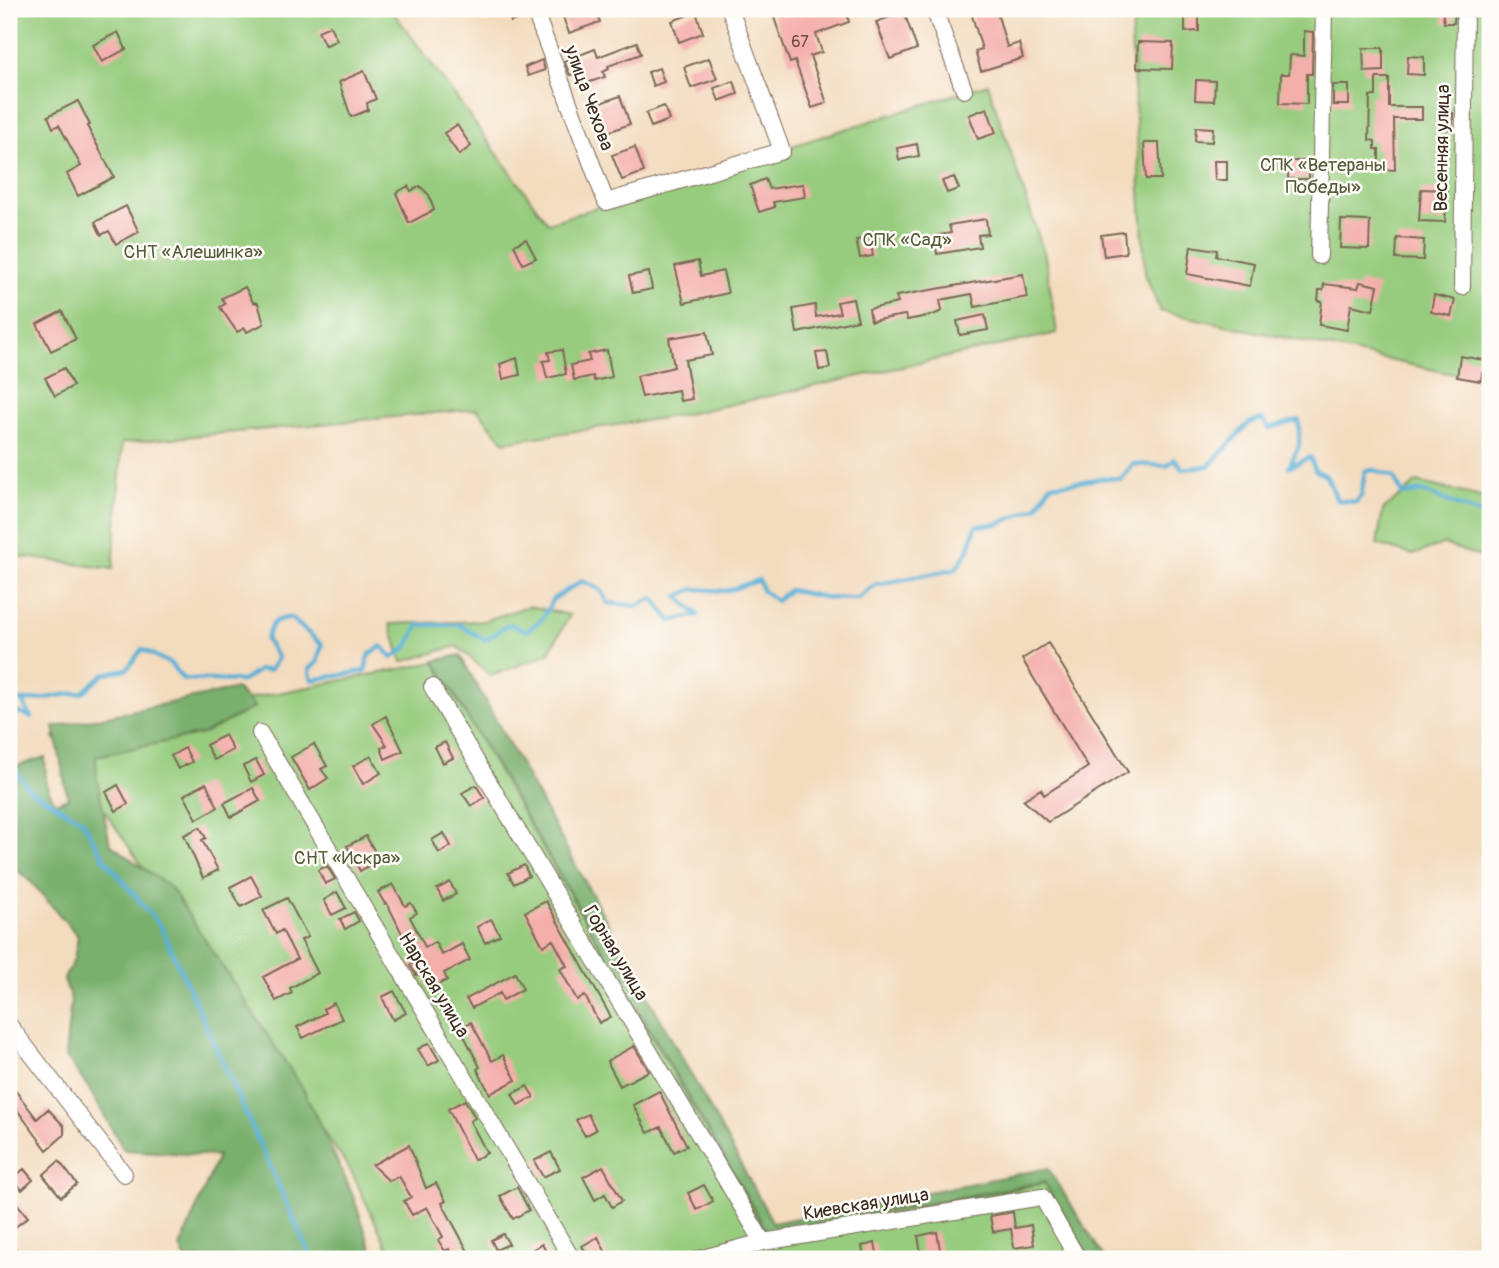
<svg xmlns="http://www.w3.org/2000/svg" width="1499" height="1268" font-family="Pangolin,sans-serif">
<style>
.green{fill:#97cc7e;stroke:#697b4e;stroke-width:2}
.forest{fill:#79b06d;stroke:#5a6d46;stroke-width:2}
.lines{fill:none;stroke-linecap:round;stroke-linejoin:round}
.stream{stroke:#58afd5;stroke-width:4.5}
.building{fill:#f4afab}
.street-casing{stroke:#7b6856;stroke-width:18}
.street{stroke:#fff;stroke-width:16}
.labels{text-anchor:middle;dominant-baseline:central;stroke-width:5;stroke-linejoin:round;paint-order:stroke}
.number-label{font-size:16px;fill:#694b41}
.street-label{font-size:19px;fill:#3b2a1e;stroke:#fdfcf7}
.park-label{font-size:19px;fill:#575b3b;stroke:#fdfcf7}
</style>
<rect width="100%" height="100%" fill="#fdfcf7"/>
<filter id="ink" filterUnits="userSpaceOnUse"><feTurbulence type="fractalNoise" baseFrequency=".0143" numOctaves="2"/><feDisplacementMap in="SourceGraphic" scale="14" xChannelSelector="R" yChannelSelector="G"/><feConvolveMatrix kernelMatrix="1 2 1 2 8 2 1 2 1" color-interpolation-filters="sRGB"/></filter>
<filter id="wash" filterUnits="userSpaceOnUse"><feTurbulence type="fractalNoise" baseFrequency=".00686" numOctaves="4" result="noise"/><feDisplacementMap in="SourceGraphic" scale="28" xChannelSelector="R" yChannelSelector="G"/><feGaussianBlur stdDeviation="1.57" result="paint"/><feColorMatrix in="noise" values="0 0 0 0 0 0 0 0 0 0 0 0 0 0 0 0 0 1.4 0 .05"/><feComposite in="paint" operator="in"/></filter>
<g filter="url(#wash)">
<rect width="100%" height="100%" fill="#f3dbbe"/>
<path class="green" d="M9,9H391L548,223L988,84L1045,256L1057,333L682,415L504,442L477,409L122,443L113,569L9,555Z
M1137,9H1490V382L1160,311L1145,274L1131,37Z
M1417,482L1490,499V560L1443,544L1413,555L1377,544L1383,510Z
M528,606L570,615L548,654L491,676L457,646L402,662L390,624L484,621Z
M435,662L768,1237L1045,1183L1089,1259H393L352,1173L54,737Z"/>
<path class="forest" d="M460,655L773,1223L1048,1168L1105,1259H1090L1044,1182L768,1233L435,661Z
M236,689L255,707L203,734L96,756L97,779L110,844L171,888L303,1089L352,1193L375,1259H186L180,1248L218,1156L124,1150L88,1087L65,1056L71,1001L64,979L74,959L78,936L32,883L9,863V774L17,766L45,757L46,784L55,803L68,798L54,727Z"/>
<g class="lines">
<path class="stream" d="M9,699C32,705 58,693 82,693L104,674L127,669L142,649L171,664L183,679L243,681L259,670H270L278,658L266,640C270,624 275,618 291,618L322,645L317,662L309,669L312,680L365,671L369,655L382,646L392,658L407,647L419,625H460L485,640L509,624L527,631L542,619L553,599L582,581L601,590L608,603L638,606L653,598L671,621L698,615L678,596L694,589L726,591L759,580L762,590L776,601L789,590L828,598L857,599L875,585L956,569L968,551L976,526L998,524L1037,507L1051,484C1076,486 1097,475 1121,479L1133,464L1167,466L1175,459L1183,469L1209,466L1249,423L1262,419L1269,428L1299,420V446L1289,467L1310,457L1315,470L1326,476L1337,500L1356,502L1361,496L1365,471L1375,470L1394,477L1403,495L1421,491L1490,518
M9,709L31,717L23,702
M9,762L30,790L82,820L104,858L161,927L312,1259"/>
</g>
<g id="blocks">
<path class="building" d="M506,9H524L526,16L511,22Z
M560,9H596L600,22L569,33Z
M771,9H845L849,22L816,34L822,52L810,56L827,103L812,108L795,61L790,63Z
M970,9H996L1007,47L1019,43L1023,58L981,71L975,51L982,49Z
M1442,9H1455L1454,23H1444Z
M696,12L703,33L679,42L672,21Z
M904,12L917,49L890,59L876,22Z
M1185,17H1199V31L1185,32Z
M330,26L337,40L325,46L318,31Z
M1304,31L1313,32L1312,74H1307V104L1280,103L1281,74H1289L1290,55L1304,56Z
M118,32L126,49L102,62L93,45Z
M637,42L641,54L608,66L609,69L603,72L605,77L584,84L580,72L570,75L564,61L595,49L598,57Z
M1138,42L1173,43L1172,69L1137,68Z
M1363,48H1383V71L1364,72Z
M1408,56L1424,57V75L1407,74Z
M709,58L717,79L691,88L684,67Z
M542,60L545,70L528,76L525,67Z
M659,68L664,82L653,86L648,72Z
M364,71L376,99L367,103L368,110L351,117L339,82Z
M1376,78H1389V107H1422V119H1394L1395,170L1379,169V149H1375V141L1369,140L1370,96H1376Z
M1196,80L1215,81L1214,101L1195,100Z
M734,81L738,94L719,101L714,88Z
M1333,85H1349V105H1333Z
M620,96L630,124L603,134L592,106Z
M78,101L90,125L87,126L114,177L78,196L67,174L81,166L59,125L53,128L48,116Z
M664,106L669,120L651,127L646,113Z
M987,108L996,133L978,139L969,115Z
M1443,113H1453V129H1443Z
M457,125L471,146L459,155L444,133Z
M1196,127L1213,128L1212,142L1195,141Z
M1144,143H1159L1161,179H1146Z
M917,144L919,156L899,160L897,148Z
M635,147L644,172L622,180L612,155Z
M1214,161H1227V180H1215Z
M1288,161H1309V179H1288Z
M954,177L959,189L947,193L942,181Z
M765,179L769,189L803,184L805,197L773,202L775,207L759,212L750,185Z
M408,186L411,191L420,186L429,195L434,210L409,223L396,193Z
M1421,189L1447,190L1445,222L1419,221Z
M126,206L139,232L116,244L109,231L101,235L95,222Z
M986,219L988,234L978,235L980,247L937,254L934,236L951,233L949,225Z
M1341,220L1370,221L1369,249L1340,248Z
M1124,232L1126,253L1104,256L1101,235Z
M870,238L873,256L860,258L856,240Z
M1397,238L1424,240L1423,260L1396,259Z
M526,239L536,258L523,264L514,245Z
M1191,246L1217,250L1216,256L1254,263L1250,286L1187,274Z
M698,261L701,276L723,271L728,293L684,303L675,266Z
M649,272L652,289L633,293L629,276Z
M1023,274L1027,297L975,307L972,294L940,300L942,311L933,315L907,320L905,315L871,321L869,309L898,303L896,296Z
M1360,282L1378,286L1373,310L1351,305L1347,330L1319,325L1322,301H1318L1319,290H1323L1324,284L1358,288Z
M245,287L253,302L258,303L264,324L247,332L245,328L237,332L220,307L225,304L222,298Z
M1434,295L1455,300L1451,316L1431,312Z
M853,299L858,320L797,333L793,309L815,305L816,317L840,313L837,302Z
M62,311L76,339L51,351L37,324Z
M985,315L988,330L960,335L957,321Z
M707,332L712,355L685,360L692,399L680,401L678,390L642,397L637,376L674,367L669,338Z
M562,350L566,374L547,378L543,361L550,360L548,352Z
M607,350L612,377L594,381L593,376L574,380L571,365L590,361L588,354Z
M827,352L830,368L819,370L816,353Z
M1460,356L1490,361V374L1482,373L1481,381L1457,377Z
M517,358L520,375L503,379L500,364Z
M64,368L73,386L55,396L45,378Z
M1048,643L1128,772L1048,822L1023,800L1041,789L1044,795L1088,767L1022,659Z
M386,716L403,751L385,759L381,748L387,745L373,724Z
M225,735L233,750L214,760L206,745Z
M445,742L453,758L443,763L435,747Z
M314,744L327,766L321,769L328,778L310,790L291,757Z
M185,748L192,762L178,769L171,756Z
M371,756L381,773L363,784L353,766Z
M256,760L264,775L251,782L243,766Z
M206,783L218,807L197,819L184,795Z
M118,785L128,804L116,811L106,792Z
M476,785L484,798L471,806L462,793Z
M253,788L260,801L231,817L224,803Z
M200,827L206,838L202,840L218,870L203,878L184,835Z
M444,833L451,846L439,853L432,840Z
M366,836L375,852L372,854L376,861L360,871L347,846Z
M524,865L529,876L514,884L508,873Z
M327,866L335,879L325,884L318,870Z
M251,876L262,896L241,907L230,887Z
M450,882L456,894L443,901L437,889Z
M393,884L405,906L411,903L417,913L410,917L425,947L435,942L442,955L462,944L470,960L444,973L447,980L430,989L421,973L416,975L410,965L416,962L387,903L385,904L378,892Z
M337,892L346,908L332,915L324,900Z
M287,898L308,937L301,940L318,973L290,988L292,993L276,1001L263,977L297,959L282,930L276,934L263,910Z
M546,901L611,1017L599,1023L585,996L577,1000L560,969L567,966L553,940L543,946L525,912Z
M354,912L359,921L345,929L340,919Z
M491,919L500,935L485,943L477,927Z
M515,973L523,989L503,1000L500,993L472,1008L466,999Z
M394,991L406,1013L393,1020L382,997Z
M334,1003L342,1019L303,1038L297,1027L325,1013L323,1009Z
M471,1022L492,1061L503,1055L516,1080L490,1094L477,1069L480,1067L460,1028Z
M429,1043L439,1060L428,1066L418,1049Z
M634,1046L649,1071L620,1086L607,1061Z
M527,1086L534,1097L518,1105L512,1094Z
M15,1090L37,1119L48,1109L64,1126V1135L47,1150L9,1099V1095Z
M659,1091L687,1146L674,1152L661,1127L648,1133L633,1105Z
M465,1100L475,1118L470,1121L487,1153L474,1160L448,1109Z
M588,1114L596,1130L585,1136L576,1120Z
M409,1145L426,1188L436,1183L446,1201L442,1203L470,1255L462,1259H455L449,1249L445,1251L438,1240L443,1237L427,1207L412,1215L404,1201L411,1197L399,1176L389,1181L372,1165Z
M551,1152L560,1169L543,1177L534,1161Z
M59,1161L77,1184L61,1197L43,1175Z
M603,1166L622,1201L612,1207L605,1194L595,1200L583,1177Z
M24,1169L33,1180L22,1190L13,1178Z
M704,1185L713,1201L697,1210L688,1193Z
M517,1187L529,1210L513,1219L500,1196Z
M9,1194L28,1217L9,1232Z
M1013,1212L1015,1228L1031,1225L1034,1245L1014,1248L1011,1229L993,1232L990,1216Z
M937,1232L940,1250L921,1253L918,1236Z
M503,1234L509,1244L496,1250L491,1240Z
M598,1237L607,1255L590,1259L582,1246Z
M875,1243L878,1259H864L862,1246Z
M542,1244L550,1259H535L530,1251Z"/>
</g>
</g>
<g filter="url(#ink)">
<use href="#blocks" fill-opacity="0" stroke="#7b6856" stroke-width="2"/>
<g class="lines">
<g class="street-casing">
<path id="street" d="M534,9L606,202L782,151L730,9
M934,9L964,90
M1319,256L1324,9
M1462,287L1465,9
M432,687L763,1242
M260,733L572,1259
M9,1025L124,1174
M9,1253L14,1259
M699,1259L763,1242L1042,1197L1078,1259"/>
</g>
<use href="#street" class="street"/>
</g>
</g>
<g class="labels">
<g class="number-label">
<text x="800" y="42">67</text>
</g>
<g class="street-label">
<text transform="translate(589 98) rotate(70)">улица Чехова</text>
<text transform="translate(1442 148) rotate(-89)">Весенняя улица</text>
<text transform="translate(616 953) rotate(59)">Горная улица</text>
<text transform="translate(434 985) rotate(59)">Нарская улица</text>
<text transform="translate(866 1204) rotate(-9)">Киевская улица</text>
</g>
<g class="park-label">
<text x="1323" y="165">СПК «Ветераны<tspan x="1323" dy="22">Победы»</tspan></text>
<text x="907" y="240">СПК «Сад»</text>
<text x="193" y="252">СНТ «Алешинка»</text>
<text x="347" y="858">СНТ «Искра»</text>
</g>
</g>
<rect width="1499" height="1268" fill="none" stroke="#fdfcf7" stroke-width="35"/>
</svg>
